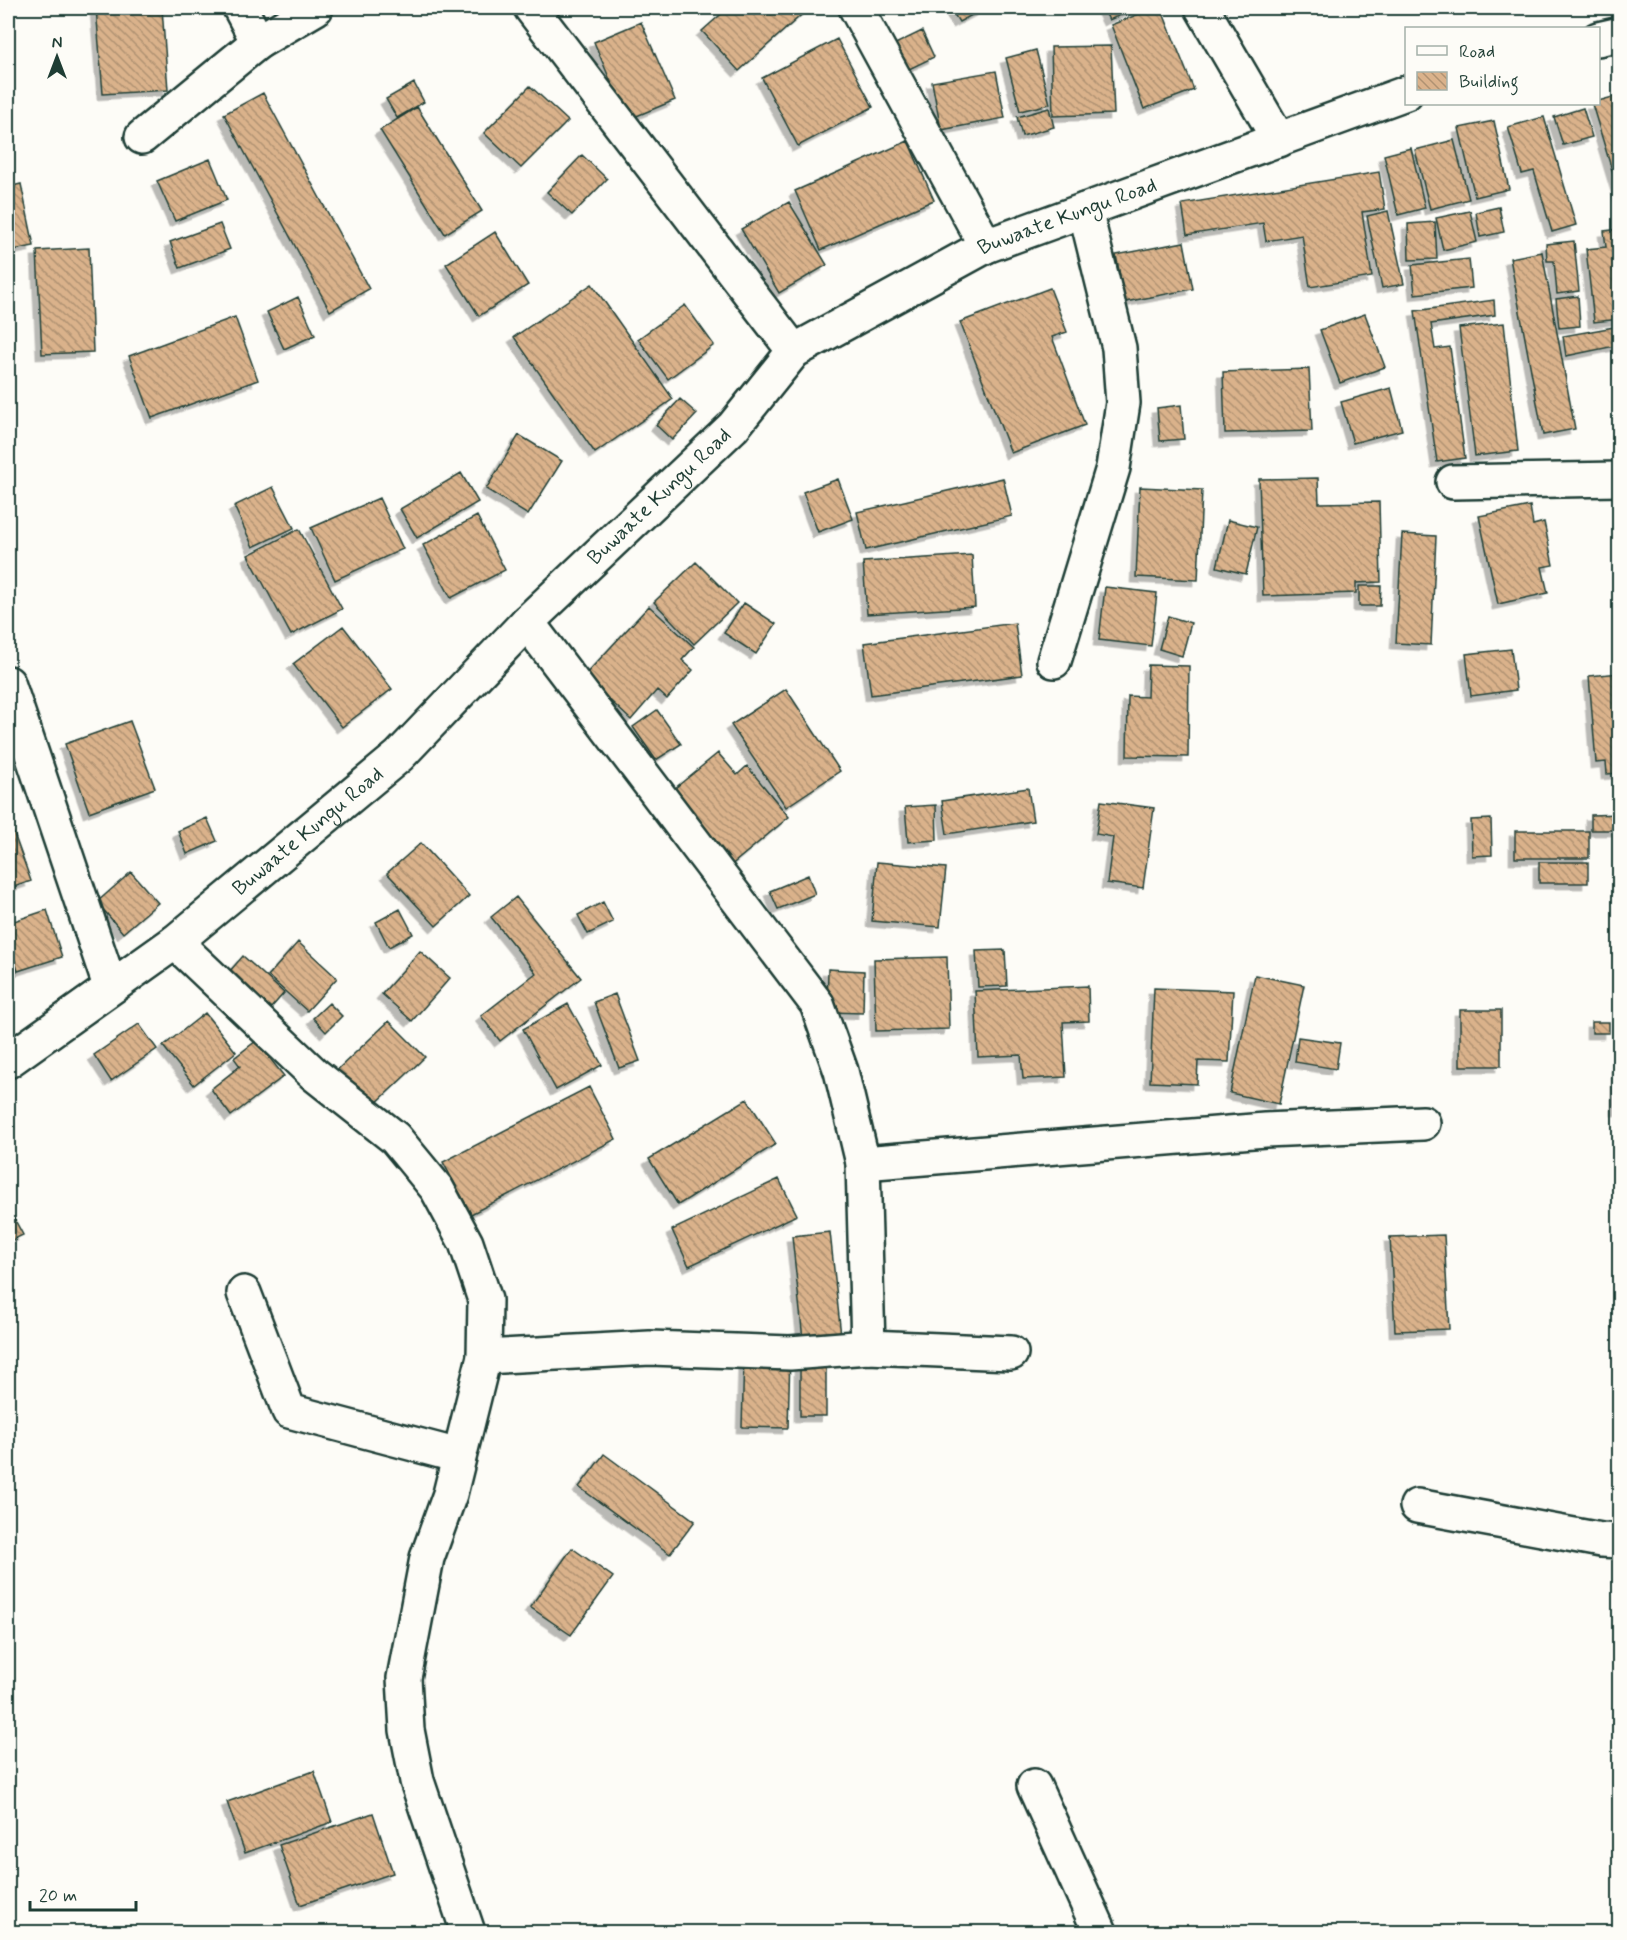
<svg xmlns="http://www.w3.org/2000/svg" width="1627" height="1940" font-family="Mynerve,sans-serif">
<style>
.building{fill:url(#building-back-hatch);stroke:#1f3d34;stroke-width:1.5;filter:url(#shadow)}
.lines{fill:none;stroke-linecap:round;stroke-linejoin:round}
.street-casing{stroke:#1f3d34;stroke-width:38}
.street{stroke:#fdfcf7;stroke-width:33}
.labels{text-anchor:middle;dominant-baseline:central;stroke-width:4.5;stroke-linejoin:round;paint-order:stroke}
.street-label{font-size:21px;fill:#1f3d34;stroke:#fdfcf7}
</style>
<defs>
<pattern id="building-back-hatch" width="6" height="6" patternUnits="userSpaceOnUse" patternTransform="scale(1.5)"><rect width="6" height="6" fill="#dab28b"/><path d="M-1 5l2 2M0 0l6 6M5-1l2 2" fill="none" stroke="#b09272"/></pattern>
<filter id="shadow"><feDropShadow dx="-5.5" dy="5.5" stdDeviation="0" flood-color="#0004"/></filter>
</defs>
<rect width="100%" height="100%" fill="#fdfcf7"/>
<filter id="ink" filterUnits="userSpaceOnUse"><feTurbulence type="fractalNoise" baseFrequency=".0167" numOctaves="2"/><feDisplacementMap in="SourceGraphic" scale="12" xChannelSelector="R" yChannelSelector="G"/><feConvolveMatrix kernelMatrix="1 2 1 2 8 2 1 2 1" color-interpolation-filters="sRGB"/></filter>
<g filter="url(#ink)">
<path class="building" d="M96,8H162L168,90L103,94Z
M728,8H809L739,71L702,31Z
M950,8H985L959,22Z
M1103,8H1137L1109,20Z
M1154,8H1161L1194,90L1144,109L1111,25Z
M641,22L675,100L627,120L594,42Z
M922,31L934,57L903,72L891,46Z
M837,39L873,107L798,146L762,78Z
M1111,46L1114,114L1053,116L1051,47Z
M1036,50L1050,104L1020,111L1006,58Z
M996,71L1005,118L941,130L932,82Z
M414,83L424,102L397,118L386,99Z
M530,86L568,121L521,168L484,133Z
M263,93L369,289L330,311L224,114Z
M1620,95V197L1592,104H1598V101Z
M417,107L482,211L445,234L380,130Z
M1049,108L1054,127L1022,136L1017,117Z
M1583,108L1592,137L1563,145L1554,117Z
M1544,117L1576,225L1552,232L1534,171L1522,174L1508,127Z
M1494,121L1509,189L1475,197L1459,128Z
M1454,140L1469,199L1430,209L1415,150Z
M908,141L934,200L821,250L795,191Z
M1411,148L1425,208L1398,215L1384,155Z
M582,155L607,179L572,215L547,192Z
M210,159L227,200L175,221L157,181Z
M1379,172L1385,209L1362,212L1372,277L1310,287L1302,235L1266,241L1263,223L1187,235L1182,204Z
M21,184L34,246L8,251V187Z
M789,202L827,265L779,293L741,229Z
M1499,207L1504,232L1480,237L1476,212Z
M1388,211L1404,284L1382,288L1367,216Z
M1470,211L1477,242L1443,250L1436,218Z
M1435,222L1437,259L1409,260L1408,224Z
M220,224L230,249L180,268L170,242Z
M1620,229V319L1594,322L1586,249L1606,247L1604,231Z
M495,232L528,285L479,316L446,264Z
M1574,241L1579,291L1557,294L1554,261H1547L1546,244Z
M1184,242L1193,289L1125,302L1116,255Z
M89,248L93,352L42,354L37,251Z
M1542,252L1575,429L1543,435L1510,258Z
M1469,259L1472,288L1415,294L1412,265Z
M592,284L673,399L595,453L514,337Z
M1050,288L1067,332L1052,337L1085,425L1011,453L960,322Z
M1578,296L1580,326L1559,328L1556,299Z
M298,297L315,335L284,349L267,312Z
M1494,300L1495,315L1431,324L1435,349L1450,347L1465,458L1437,462L1415,311Z
M685,305L714,345L668,379L638,339Z
M1365,314L1385,367L1340,383L1320,330Z
M235,317L258,380L152,418L129,356Z
M1504,323L1518,451L1475,456L1459,328Z
M1620,326V345L1566,356L1563,336Z
M1309,369L1312,431L1225,433L1223,372Z
M1391,388L1402,430L1353,443L1341,402Z
M680,399L697,414L672,440L656,425Z
M1181,405L1184,439L1160,441L1157,408Z
M519,435L562,461L528,515L486,489Z
M461,473L478,502L417,538L400,509Z
M1003,478L1012,516L866,550L857,512Z
M1318,478L1319,503L1379,502L1381,582L1356,583V593L1263,596L1259,479Z
M838,479L853,519L818,532L803,492Z
M273,487L294,528L253,547L234,506Z
M1140,487L1202,490L1198,580L1136,577Z
M379,498L403,549L335,580L311,528Z
M1530,506L1533,525L1544,522L1553,565L1542,567L1548,593L1498,604L1479,516Z
M477,516L505,570L451,598L423,545Z
M1228,520L1257,527L1246,574L1217,567Z
M299,529L342,609L291,635L248,555Z
M1402,534L1436,536L1431,645L1396,643Z
M972,555L975,607L867,614L863,562Z
M696,562L737,603L694,644L654,602Z
M1359,586H1381L1380,606H1359Z
M1105,587L1157,593L1151,646L1099,640Z
M744,603L776,624L756,654L724,633Z
M649,606L694,647L682,660L693,670L667,699L657,690L631,720L584,676Z
M1168,616L1191,623L1182,656L1159,649Z
M1015,623L1022,675L871,695L864,643Z
M343,626L392,689L342,727L293,664Z
M1511,649L1516,690L1471,696L1466,654Z
M1148,665L1189,666L1188,757L1127,756L1128,696L1147,697Z
M1620,673V773L1607,774L1606,762L1596,763L1589,676Z
M786,689L840,771L786,807L731,725Z
M657,710L681,744L656,760L633,727Z
M130,721L155,788L89,812L65,744Z
M718,753L737,775L747,766L789,817L729,867L669,793Z
M1028,788L1033,821L947,834L942,801Z
M1101,801L1154,808L1143,888L1107,883L1113,837L1096,834Z
M936,805L937,840L908,842L905,807Z
M1620,814V830H1591V815Z
M207,818L217,841L187,854L178,831Z
M1491,819L1492,855L1472,856L1471,820Z
M13,831L31,881L8,889V833Z
M1515,831H1589V858H1515Z
M421,843L469,896L436,926L387,873Z
M877,862L946,868L940,927L872,921Z
M1539,862H1588V883H1539Z
M131,872L158,903L123,933L97,902Z
M808,875L815,894L778,909L770,891Z
M516,897L581,978L500,1041L481,1016L536,973L491,917Z
M603,902L613,922L588,934L578,915Z
M400,909L413,934L389,947L376,922Z
M47,910L62,957L18,971L8,939V923Z
M298,942L337,978L307,1011L268,976Z
M1005,950L1007,986L978,987L976,951Z
M420,951L450,978L412,1021L382,994Z
M243,956L284,993L271,1008L229,972Z
M947,957L949,1029L876,1031L874,959Z
M828,969L864,971L863,1013L827,1012Z
M1255,975L1304,985L1279,1104L1230,1093Z
M1088,986L1089,1021L1063,1022L1066,1077L1023,1079L1021,1055L978,1057L975,991Z
M1154,988L1233,991L1229,1062L1198,1061L1197,1084L1150,1082Z
M615,994L640,1061L619,1068L594,1002Z
M329,1003L342,1016L326,1032L313,1018Z
M568,1004L602,1065L556,1090L523,1029Z
M1460,1010H1501V1066H1460Z
M205,1013L236,1052L194,1085L163,1046Z
M389,1021L425,1057L373,1106L337,1070Z
M1592,1022H1609V1033H1592Z
M139,1024L157,1049L111,1081L94,1055Z
M1298,1037L1340,1043L1336,1069L1295,1062Z
M256,1041L284,1076L231,1116L211,1089L240,1066L234,1058Z
M1617,1058H1620V1110H1617Z
M589,1087L616,1139L471,1214L443,1162Z
M747,1099L776,1144L678,1205L649,1159Z
M779,1179L797,1215L689,1266L672,1230Z
M8,1207L23,1235L8,1242Z
M830,1232L842,1345L804,1349L792,1236Z
M1444,1235L1449,1329L1395,1331L1390,1237Z
M744,1355L790,1356L788,1428L742,1427Z
M800,1355H826V1416H800Z
M604,1454L695,1521L670,1554L579,1487Z
M572,1548L613,1577L571,1635L530,1607Z
M314,1771L332,1822L245,1853L227,1802Z
M373,1813L393,1873L300,1905L279,1845Z"/>
<g class="lines">
<g class="street-casing">
<g id="street">
<path d="M240,8L258,42L316,8"/>
<path d="M531,8L794,351"/>
<path d="M856,8L986,246"/>
<path d="M1202,8L1279,140"/>
<path d="M1598,39L1620,34"/>
<path d="M142,137L258,42"/>
<path d="M1453,482L1620,479"/>
<path d="M527,622L817,1004L841,1071L863,1163L1265,1130L1423,1123"/>
<path d="M1054,661L1113,468L1123,403L1119,348L1085,210"/>
<path d="M8,683L110,986"/>
<path d="M175,942L314,1074L395,1138L437,1189L466,1243L485,1300L484,1357L450,1494L427,1558L404,1678L407,1730L417,1781L468,1932"/>
<path id="s1" d="M8,1061L175,942L399,756L527,622L733,427L794,351L986,246L1406,93"/>
<path d="M863,1163L868,1347"/>
<path d="M244,1293L289,1411L459,1456"/>
<path d="M484,1357L650,1348L790,1353L868,1347L1011,1353"/>
<path d="M1417,1506L1601,1540L1620,1541"/>
<path d="M1034,1786L1100,1932"/>
</g>
</g>
<use href="#street" class="street"/>
</g>
</g>
<g class="labels">
<g class="street-label">
<text stroke="none"><textPath href="#s1" startOffset="1368">Buwaate Kungu Road</textPath></text>
<text stroke="none"><textPath href="#s1" startOffset="864">Buwaate Kungu Road</textPath></text>
<text stroke="none"><textPath href="#s1" startOffset="378">Buwaate Kungu Road</textPath></text>
</g>
</g>
<rect width="1627" height="1940" fill="none" stroke="#fdfcf7" stroke-width="30"/>
<rect x="15" y="15" width="1597" height="1910" fill="none" stroke="#1f3d34" stroke-width="2" filter="url(#ink)"/>
<rect x="1405" y="27" width="195" height="78" fill="#fdfcf7" stroke="#a4b0a9" stroke-width="1.5"/>
<rect x="1417" y="46" width="30" height="9" fill="#fdfcf7" stroke="#a4b0a9" stroke-width="1.5"/>
<text x="1459" y="57" font-size="18" fill="#1f3d34">Road</text>
<rect x="1417" y="72" width="30" height="18" fill="url(#building-back-hatch)" stroke="#a4b0a9" stroke-width="1.5"/>
<text x="1459" y="87" font-size="18" fill="#1f3d34">Building</text>
<g transform="translate(57 57)" stroke="#fdfcf7" stroke-width="4.5" paint-order="stroke">
<path d="M0-4.5L10 22L0 15L-10 22Z" fill="#1f3d34"/>
<text y="-9" font-size="16" font-weight="bold" text-anchor="middle" fill="#1f3d34">N</text>
</g>
<path d="M30 1901v9h106v-9" fill="none" stroke="#1f3d34" stroke-width="3"/>
<text x="39" y="1901" font-size="18" fill="#1f3d34" stroke="#fdfcf7" stroke-width="4.5" paint-order="stroke">20 m</text>
</svg>
